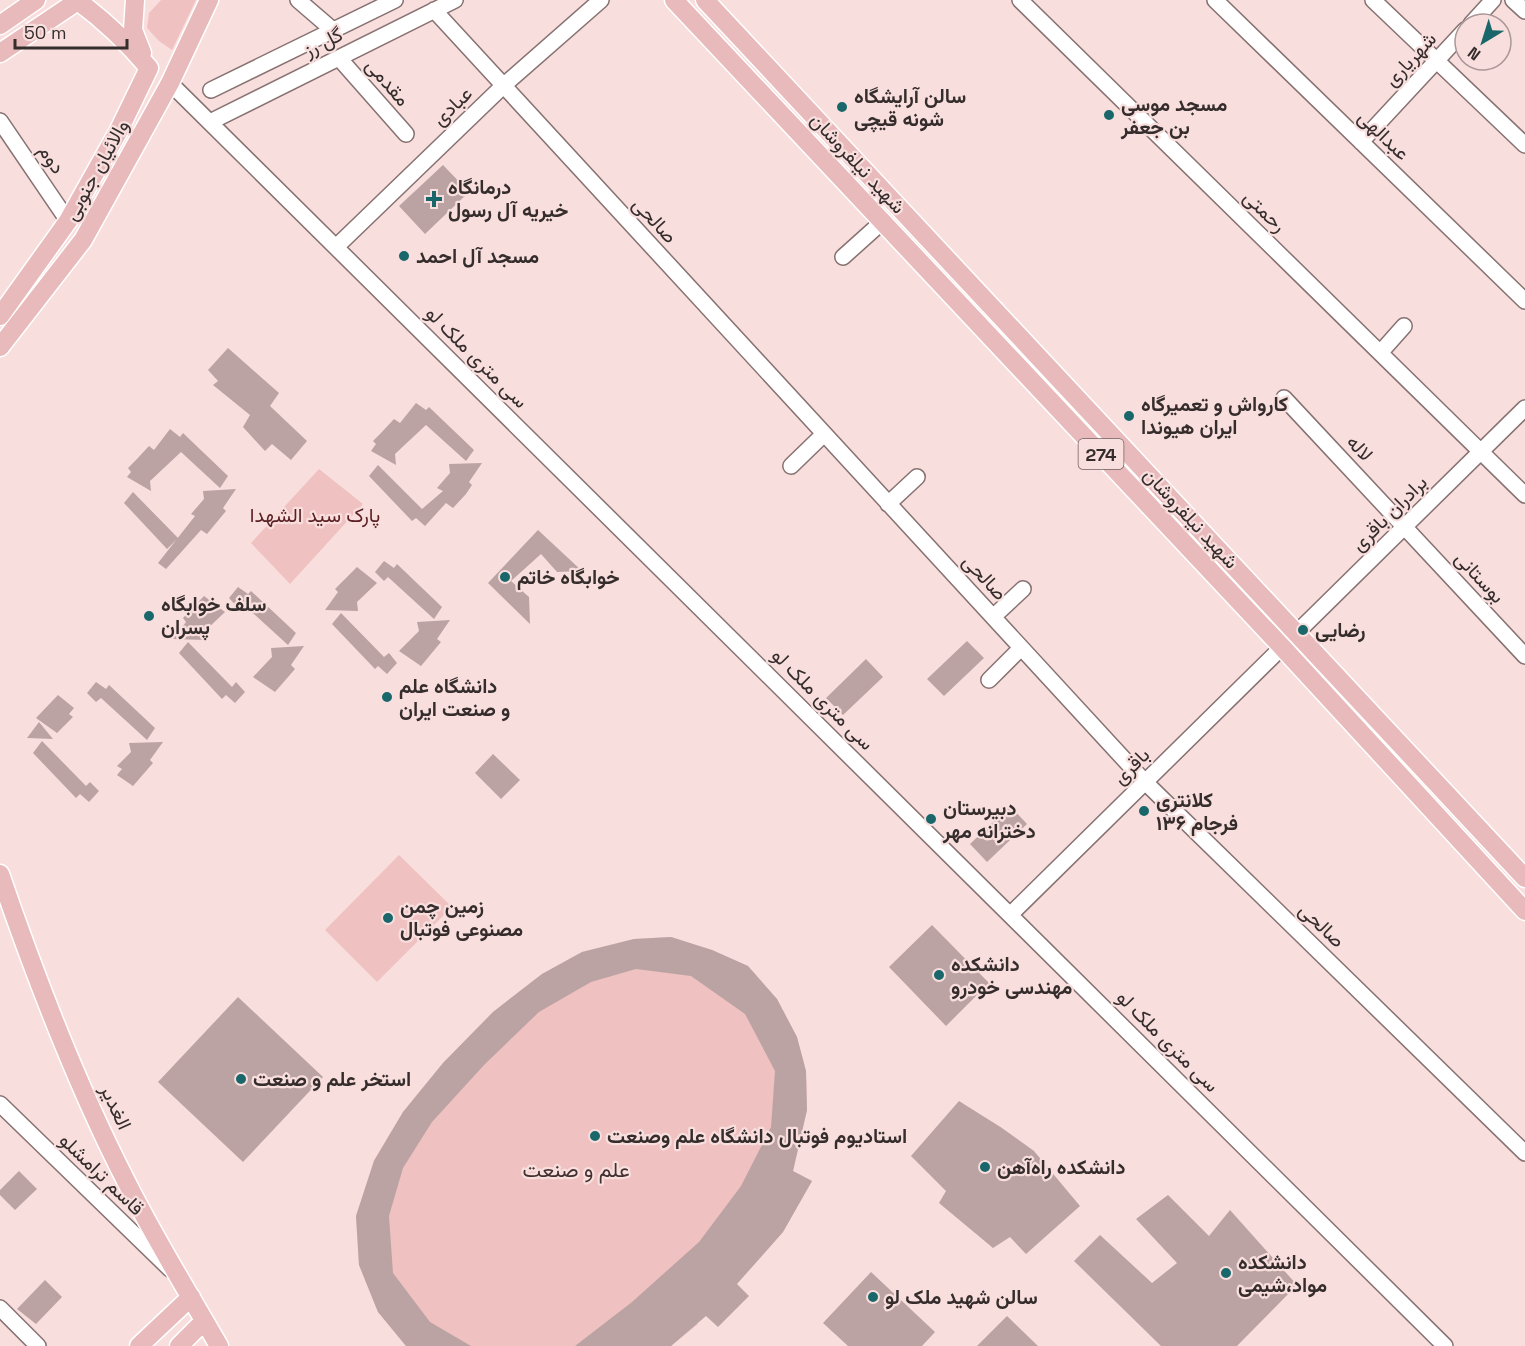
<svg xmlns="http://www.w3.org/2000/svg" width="1525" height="1346" font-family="'Space Grotesk',Vazirmatn,sans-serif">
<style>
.green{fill:#f0c1c1}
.building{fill:#bba3a3}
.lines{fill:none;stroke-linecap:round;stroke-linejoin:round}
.minor-casing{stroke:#877171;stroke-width:18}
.major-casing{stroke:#fff;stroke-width:21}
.minor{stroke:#fff;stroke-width:15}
.major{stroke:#e8babb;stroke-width:18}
.poi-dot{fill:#19676a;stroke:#f8dfde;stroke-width:2}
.labels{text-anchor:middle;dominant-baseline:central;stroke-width:4.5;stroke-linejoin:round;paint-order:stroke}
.shield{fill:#f8dfde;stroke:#706261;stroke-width:1.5}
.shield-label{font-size:18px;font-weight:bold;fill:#352c2c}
.street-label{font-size:20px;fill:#352c2c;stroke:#f8dfde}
.poi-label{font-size:20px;font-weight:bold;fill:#352c2c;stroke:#f8dfde;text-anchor:start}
.park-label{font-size:20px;fill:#5b2024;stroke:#f8dfde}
.neighbourhood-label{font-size:21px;fill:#422f2f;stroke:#f8dfde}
</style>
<rect width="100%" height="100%" fill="#f8dfde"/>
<path class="green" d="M161,0H196L172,50L159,41L147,28L149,13Z
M319,469L363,504L290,584L251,543Z
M399,855L452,907L377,982L325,930Z
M671,937L712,950L748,966L777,999L797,1037L806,1071L807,1110L793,1171L812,1181L783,1232L745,1275L731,1262L684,1309L698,1324L671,1346H406L378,1312L359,1265L356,1216L374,1160L403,1112L443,1063L493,1012L542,974L582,952L634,939Z"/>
<path class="building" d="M443,165L469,192L425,234L399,206Z
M228,348L279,393L270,406L307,441L291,460L272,444L265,451L243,427L250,415L213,385L218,381L208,370Z
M416,403L426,410L429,407L474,450L466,461L426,425L395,454L396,465L371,451L376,444L373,441L381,433L394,419L400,423Z
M170,429L180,437L183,433L228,476L220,488L181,452L150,481L151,491L127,477L131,472L128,468L136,460L149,446L154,450Z
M482,463L469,482L472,485L466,494L453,508L446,503L425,526L416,518L412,521L369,476L378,465L422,509L443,491L437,488L450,473L449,464Z
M236,489L223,508L226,511L207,534L201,530L166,569L158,563L195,516L191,514L204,499L203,491Z
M133,492L178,538L167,549L124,503Z
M538,530L582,571L557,572L541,554L511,581L529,597L530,624L488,583Z
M384,561L394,568L397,564L442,607L434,619L388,577L384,581L375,572Z
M357,567L377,583L357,602L358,611L325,610L338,592L335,589Z
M238,587L248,594L251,591L296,633L288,645L242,603L238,608L229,598Z
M204,596L225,612L205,631L206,640L173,639L186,622L183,618Z
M341,613L384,657L389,653L397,663L387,674L378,666L375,669L332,624Z
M450,620L437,639L441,642L421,666L399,651L419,631L417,622Z
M967,641L984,658L944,696L927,679Z
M188,642L232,687L236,682L245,692L235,703L226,695L222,699L179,653Z
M304,646L291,665L295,669L275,692L253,677L272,657L271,648Z
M866,659L883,677L843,715L826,698Z
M96,682L106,689L109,685L155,728L147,740L101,698L96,702L87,693Z
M58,695L74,708L69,714L73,717L57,733L36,718Z
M39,722L53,739L27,738Z
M42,741L86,786L90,782L99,791L89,802L80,794L76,798L33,753Z
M163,742L150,760L153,763L133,786L117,775L122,769L117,766L131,752L129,743Z
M493,754L520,780L501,799L475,773Z
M1010,806L1027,824L987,862L970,844Z
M932,925L989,983L946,1026L889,967Z
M671,937L712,950L748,966L777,999L797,1037L806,1071L807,1110L793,1171L812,1181L783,1232L737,1284L749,1296L718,1327L706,1316L671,1346H575L632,1302L699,1242L741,1186L771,1127L775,1071L745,1014L691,976L636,969L591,982L539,1012L485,1064L432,1122L403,1168L389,1216L393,1273L430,1322L471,1346H406L378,1312L359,1265L356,1216L374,1161L403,1112L443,1063L493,1012L542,974L582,952L634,939Z
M238,997L323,1077L243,1162L158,1082Z
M959,1101L1002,1128L1034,1151L1080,1206L1026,1254L1010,1237L993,1248L939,1203L946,1191L911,1156Z
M19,1171L37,1189L15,1210L0,1195V1190Z
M1168,1195L1209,1236L1230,1210L1297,1285L1237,1346H1161L1074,1261L1100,1235L1152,1283L1177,1263L1136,1219Z
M871,1272L935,1332L922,1346H848L823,1323Z
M45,1280L62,1297L36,1324L17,1309Z
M1007,1316L1038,1346H977Z"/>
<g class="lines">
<g class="minor-casing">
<path id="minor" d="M298,0L334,31
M1020,0L1525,495
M1215,0L1525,301
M1373,0L1525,145
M1513,0L1525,11
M434,10L1145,782L1525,1153
M1471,24L1493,0
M339,58L406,134
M170,83L1445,1346
M211,90L395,0
M0,121L68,221
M210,122L455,0
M1361,142L1465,30
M336,247L503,86L601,0
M843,257L882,222
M1380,353L1404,326
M1284,398L1525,656
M791,466L824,434
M888,504L917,477
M993,617L1023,589
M989,680L1021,648
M1010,915L1525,408
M0,1104L170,1269
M0,1308L38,1346"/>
</g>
<g class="major-casing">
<path id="major" d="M135,0L133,30L142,53
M674,0L1282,647L1525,911
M705,0L1525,878
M78,1C105,21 127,42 149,68
M0,25L36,0
M0,53L79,0
M0,316L68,221L118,132L149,68
M0,347L83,240L170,83L209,0
M0,874C36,979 76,1084 127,1183C155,1239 188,1292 219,1346
M139,1346L191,1297
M179,1346L204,1321"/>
</g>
<use href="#minor" class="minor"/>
<use href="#major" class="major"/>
</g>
<g class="poi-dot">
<circle cx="842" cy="107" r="6"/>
<circle cx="1109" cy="115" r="6"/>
<path d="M431 190h6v6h6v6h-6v6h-6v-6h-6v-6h6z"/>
<circle cx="404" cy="256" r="6"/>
<circle cx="1129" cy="416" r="6"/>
<circle cx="505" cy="577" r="6"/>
<circle cx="149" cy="616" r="6"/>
<circle cx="1303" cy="630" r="6"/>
<circle cx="387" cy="697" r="6"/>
<circle cx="1144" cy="811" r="6"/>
<circle cx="931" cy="819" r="6"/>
<circle cx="388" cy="918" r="6"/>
<circle cx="939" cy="975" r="6"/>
<circle cx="241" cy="1079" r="6"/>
<circle cx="595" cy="1136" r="6"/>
<circle cx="985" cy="1167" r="6"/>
<circle cx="1226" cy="1273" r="6"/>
<circle cx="873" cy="1297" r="6"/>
</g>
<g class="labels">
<rect class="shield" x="1078.5" y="439" width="45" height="30" rx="4.5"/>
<g class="shield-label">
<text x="1101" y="454">274</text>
</g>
<g class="street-label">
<text transform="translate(323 42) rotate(-27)">گل رز</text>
<text transform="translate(1410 59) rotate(-47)">شهریاری</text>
<text transform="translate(388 82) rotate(49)">مقدمی</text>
<text transform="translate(452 106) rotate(-44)">عبادی</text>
<text transform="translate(1384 135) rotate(44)">عبدالهی</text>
<text transform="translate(52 159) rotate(56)">دوم</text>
<text transform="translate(858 163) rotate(47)">شهید نیلفروشان</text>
<text transform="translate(96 170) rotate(-61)">والائیان جنوبی</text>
<text transform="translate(1265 211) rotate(44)">رحمتی</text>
<text transform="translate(655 220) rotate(47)">صالحی</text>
<text transform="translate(477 357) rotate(45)">سی متری ملک لو</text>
<text transform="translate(1360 448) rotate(47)">لاله</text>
<text transform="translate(1389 513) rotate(-45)">برادران باقری</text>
<text transform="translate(1191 518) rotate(47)">شهید نیلفروشان</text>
<text transform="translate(985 577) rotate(47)">صالحی</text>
<text transform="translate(1480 577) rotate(47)">بوستانی</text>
<text transform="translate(823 699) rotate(45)">سی متری ملک لو</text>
<text transform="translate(1131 766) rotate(-45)">باقری</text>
<text transform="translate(1322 925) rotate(44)">صالحی</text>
<text transform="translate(1168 1041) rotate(45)">سی متری ملک لو</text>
<text transform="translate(116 1107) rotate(65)">الغدیر</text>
<text transform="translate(102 1174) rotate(44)">قاسم ترامشلو</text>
</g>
<g class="poi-label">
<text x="854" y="96">سالن آرایشگاه<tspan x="854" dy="23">شونه قیچی</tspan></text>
<text x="1121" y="104">مسجد موسی<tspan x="1121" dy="23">بن جعفر</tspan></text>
<text x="448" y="187">درمانگاه<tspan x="448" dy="23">خیریه آل رسول</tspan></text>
<text x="416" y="256">مسجد آل احمد</text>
<text x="1141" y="404">کارواش و تعمیرگاه<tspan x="1141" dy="23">ایران هیوندا</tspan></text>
<text x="517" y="577">خوابگاه خاتم</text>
<text x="161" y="604">سلف خوابگاه<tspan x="161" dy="23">پسران</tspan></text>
<text x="1315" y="630">رضایی</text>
<text x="399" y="686">دانشگاه علم<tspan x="399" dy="23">و صنعت ایران</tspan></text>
<text x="1156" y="800">کلانتری<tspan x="1156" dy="23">۱۳۶ فرجام</tspan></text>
<text x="943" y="808">دبیرستان<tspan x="943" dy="23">دخترانه مهر</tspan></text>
<text x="400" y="906">زمین چمن<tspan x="400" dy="23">مصنوعی فوتبال</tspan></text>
<text x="951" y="964">دانشکده<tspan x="951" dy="23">مهندسی خودرو</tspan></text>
<text x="253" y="1079">استخر علم و صنعت</text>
<text x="607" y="1136">استادیوم فوتبال دانشگاه علم وصنعت</text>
<text x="997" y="1167">دانشکده راه‌آهن</text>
<text x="1238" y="1262">دانشکده<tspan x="1238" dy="23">مواد،شیمی</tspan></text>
<text x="885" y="1297">سالن شهید ملک لو</text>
</g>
<g class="park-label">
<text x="315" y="515">پارک سید الشهدا</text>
</g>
<g class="neighbourhood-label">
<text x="576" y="1169">علم و صنعت</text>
</g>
</g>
<g transform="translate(1483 42) rotate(218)"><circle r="28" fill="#f8dfde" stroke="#aa9797" stroke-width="1.5"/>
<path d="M0-4.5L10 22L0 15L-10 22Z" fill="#19676a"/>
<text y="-9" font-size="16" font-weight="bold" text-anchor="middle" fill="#352c2c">N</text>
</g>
<path d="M15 39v9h112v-9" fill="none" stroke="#352c2c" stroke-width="3"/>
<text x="24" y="39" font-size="18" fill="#352c2c" stroke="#f8dfde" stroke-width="4.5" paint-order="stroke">50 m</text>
</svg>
